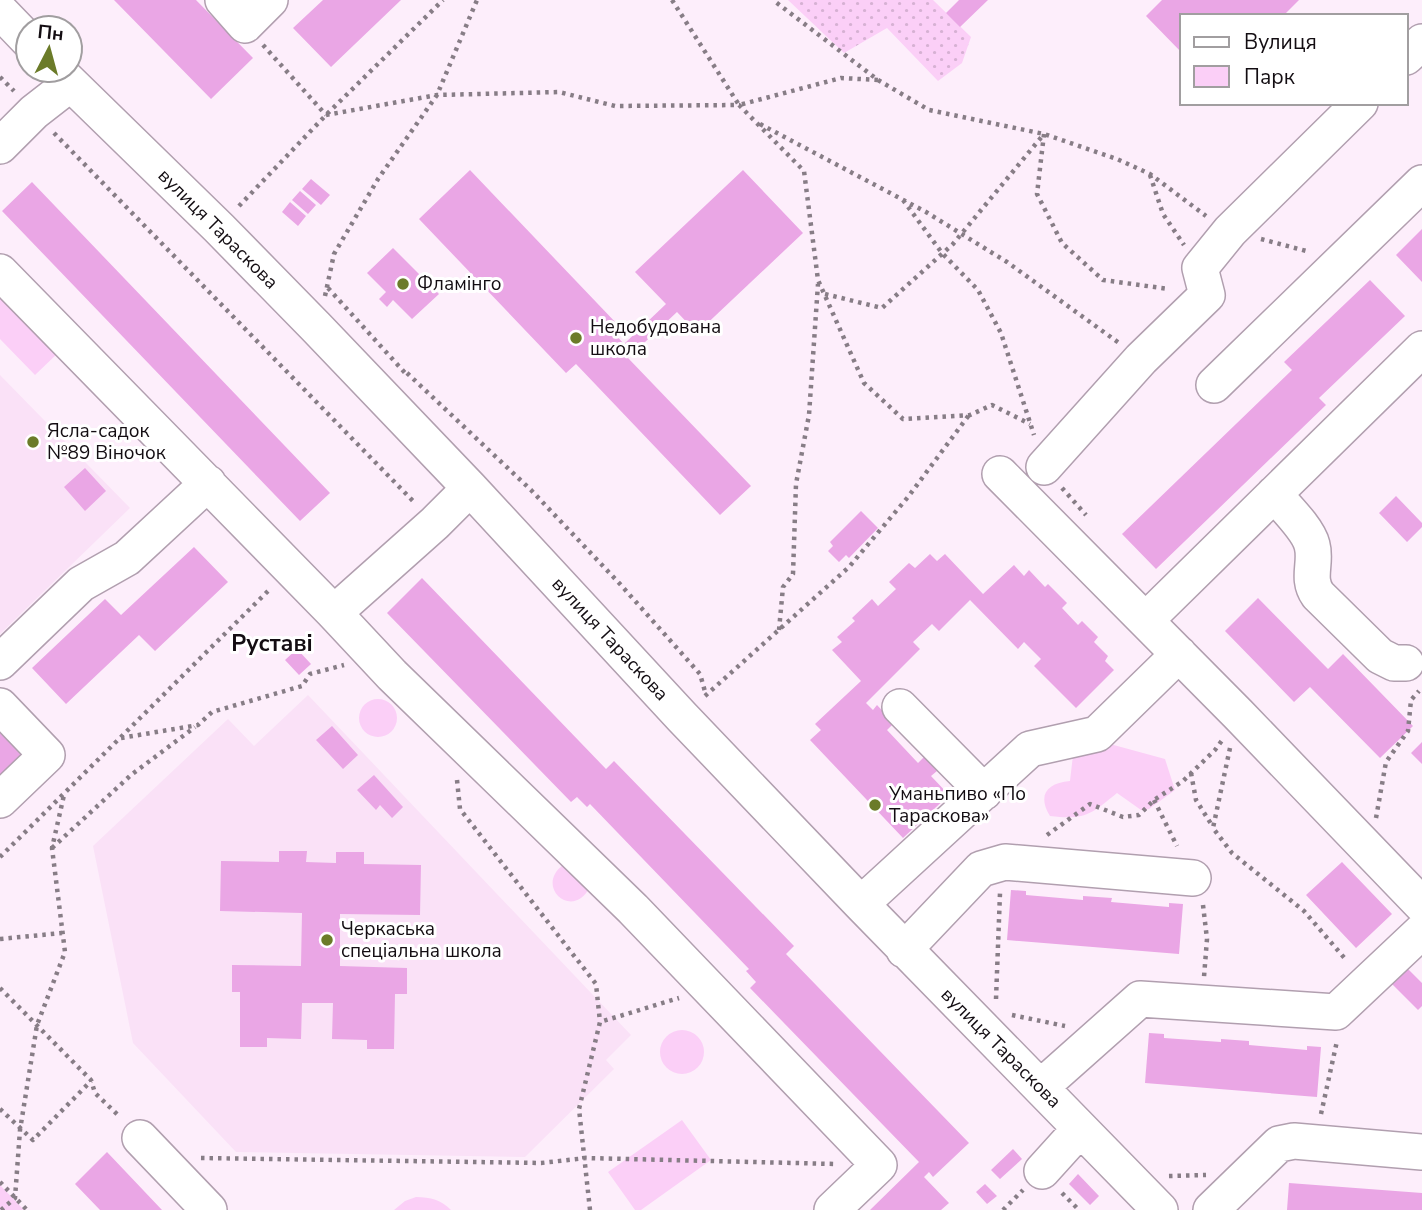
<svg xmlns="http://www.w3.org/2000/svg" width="1422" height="1210" font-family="'Nunito Sans',sans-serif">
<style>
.built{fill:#fae1f7}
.grass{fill:url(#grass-dots)}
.park{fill:#fbcff7}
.building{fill:#eaa6e5}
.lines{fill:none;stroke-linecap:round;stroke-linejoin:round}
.minor-casing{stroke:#b19faf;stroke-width:38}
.path{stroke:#877d86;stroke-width:4.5;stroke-dasharray:3.5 5;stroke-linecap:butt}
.minor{stroke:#fff;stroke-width:35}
.poi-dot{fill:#6b7b29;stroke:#fff;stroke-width:2.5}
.labels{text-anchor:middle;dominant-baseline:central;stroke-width:6;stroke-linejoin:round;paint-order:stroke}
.street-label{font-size:19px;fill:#130d12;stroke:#fff}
.poi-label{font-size:19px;fill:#130d12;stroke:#fff;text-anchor:start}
.quarter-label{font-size:23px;font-weight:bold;fill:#130d12;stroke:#fff}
</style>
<defs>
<pattern id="grass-dots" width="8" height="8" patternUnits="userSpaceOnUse" patternTransform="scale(1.75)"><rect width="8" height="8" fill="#fbcff7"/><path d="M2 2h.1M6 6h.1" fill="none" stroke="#d6b1d3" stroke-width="1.8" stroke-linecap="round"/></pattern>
</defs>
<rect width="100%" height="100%" fill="#fdeefb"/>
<path class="built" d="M0,375L130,508L0,634Z
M308,695L631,1035L606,1060L614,1069L525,1157L236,1152L133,1043L93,846L228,719L254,746Z"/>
<path class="grass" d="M788,0H933L971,37L962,63L938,81L887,28L844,53Z"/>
<path class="park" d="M0,294L59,352L35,375L0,339Z
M359 718a19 19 0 1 1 38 0a19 19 0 1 1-38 0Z
M1110,744L1165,759L1175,790L1149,809L1141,810L1117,793C1090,815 1085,820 1050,816C1037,795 1047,783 1070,781L1073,755Z
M563,865L590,887C573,921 534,887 563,865Z
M660 1052a22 22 0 1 1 44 0a22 22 0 1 1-44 0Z
M682,1120L711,1160L641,1210H635L608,1172Z
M0,1185L24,1210H0Z
M416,1197C431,1197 441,1200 451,1210H394L405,1201Z"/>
<path class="building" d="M114,0H196L253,58L211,99Z
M323,0H401L331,67L293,28Z
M959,0H988L960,27L946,13Z
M1162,0H1299L1283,16H1182V53L1146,16Z
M470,170L618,325L612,331L624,344L666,304L635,272L743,170L803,233L697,333L677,312L628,358L751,486L720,515L576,364L566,373L419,219Z
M311,179L330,195L321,205L302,189Z
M32,182L330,493L300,521L2,211Z
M300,191L316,205L308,214L292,200Z
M290,202L306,216L298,226L282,212Z
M1422,229V282L1396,255Z
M393,248L439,294L412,319L393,300L387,307L379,299L386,292L367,273Z
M1370,280L1405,316L1319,398L1326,405L1156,569L1122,534L1292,370L1284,362Z
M85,468L106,491L85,511L64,487Z
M1396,496L1422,523V527L1407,542L1379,513Z
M861,511L878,528L849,558L846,555L839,562L828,551L833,546L830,542Z
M194,547L228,582L155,651L139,635L66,704L32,668L105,599L121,615Z
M930,554L937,561L945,554L983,594L1014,565L1024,576L1029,570L1045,587L1048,584L1067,603L1062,608L1078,625L1082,621L1098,637L1094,642L1108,656L1105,661L1114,670L1076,708L1034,666L1041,659L1024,642L1018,649L970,600L939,631L932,624L913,642L920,649L866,703L873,710L877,705L894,723L887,730L918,763L924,757L937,771L931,776L949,795L903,838L810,740L821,730L815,724L861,681L832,650L842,642L837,637L855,621L852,618L872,599L878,606L896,589L889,582L909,563L915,568Z
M422,578L606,769L614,761L794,946L786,954L969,1143L933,1177L929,1172L924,1177L949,1203L941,1210H870L919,1162L750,988L756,982L746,971L749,969L590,804L587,807L577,797L571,802L387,613Z
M1258,598L1328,669L1343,654L1413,726L1380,758L1310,687L1294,702L1225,631Z
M297,649L311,664L299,675L285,660Z
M332,726L358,755L343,769L316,740Z
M0,733L28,762L0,789Z
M1422,742V764L1411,753Z
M374,775L403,807L392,818L380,805L376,810L357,790Z
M279,851H307L306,862L336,863V852H364V864L421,865L420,915L340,914V966L407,968V994H395L394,1049H367V1040L332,1039L333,1003H302L301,1039L267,1038V1047H240V992H232V965L301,966L302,913L220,911L221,861L279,862Z
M1342,862L1392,914L1356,948L1306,895Z
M1011,890L1026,891V895L1083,900V896L1112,898L1111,902L1169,907V903L1183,904L1179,954L1007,940Z
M1408,969L1422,983V1006L1418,1010L1392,984Z
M1149,1033L1164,1034V1038L1221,1042V1039L1249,1041V1045L1307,1050V1046L1321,1047L1317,1097L1145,1083Z
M1013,1149L1022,1159L1000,1179L991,1170Z
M107,1152L162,1210H100L75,1184Z
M1078,1174L1099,1196L1090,1205L1069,1184Z
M1289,1183L1422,1193V1210H1287Z
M985,1184L997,1196L987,1204L976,1192Z"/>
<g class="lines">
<g class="minor-casing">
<path id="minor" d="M223,0L245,25L270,0
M0,11L28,40
M1406,57L1422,42
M57,70L219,228L316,327L470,488L682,717L861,904L1160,1210
M0,146L34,112L70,84
M0,272L334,613L392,675L633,909L879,1165L832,1210
M1214,385L1422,183
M1044,467L1141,359L1207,295L1200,268L1230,231L1360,103
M1000,474L1238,714L1422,905
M1274,494C1285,507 1308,529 1312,545C1317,563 1306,578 1318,595L1380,656L1394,663H1406
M334,613L435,523L470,488
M1146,620L1422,349
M0,662L81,584L127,558L208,483
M0,706L47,755L0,800
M900,707L984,792
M861,904L1030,749L1097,734L1179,654
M904,950L981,869L1005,862L1193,878
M1041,1087L1140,999L1336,1012L1422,931
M140,1138L209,1210
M1042,1171L1080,1129
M1211,1210L1279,1144L1294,1141L1422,1152"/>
</g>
<path class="path" d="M672,0L739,105L841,78L878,80L773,0
M263,45L326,115
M0,77L14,91
M878,80L929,110L1044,134L1117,159L1150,174L1206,216
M326,115L437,95L559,92L615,106L739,105L804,171L818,280L864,383L903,419L970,415L992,405L1030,424
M760,124L926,212L1007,262L1119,343
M54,133L414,502
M1044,134L1037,194L1062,243L1103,280L1169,289
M1150,175L1163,214L1184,245
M903,200L942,253L978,290L1001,333L1034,435
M239,206L326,115L443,0
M1261,239L1310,252
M328,288L406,374
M825,294L882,308L953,244L1044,134
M325,296L334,254L378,179L437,95L477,0
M407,373L531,490L620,584L700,674L706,695
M1062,488L1086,515
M779,630L783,587L793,574L796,484L809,415L818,284
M705,696L849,567L908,497L969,415
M121,738L198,725L212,712L302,686L310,674L344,665
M1230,748L1213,828L1232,853L1304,911L1347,961
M1191,773L1196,800L1213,827
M457,780L460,809L596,984L600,1022
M1154,800L1177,846
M1376,818L1386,762L1408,731L1411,700L1419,691
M1047,835L1090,804L1123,817L1139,815L1154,800L1183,781L1215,750L1223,739
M52,848L131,775L195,727
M0,857L270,589
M1203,905L1207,939L1204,977
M0,939L62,933
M0,988L91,1080L95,1093L120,1117
M996,999L1000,893
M1012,1015L1065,1026
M0,1109L33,1140L91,1081
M1321,1114L1337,1041
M201,1158L541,1163L586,1158L836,1164
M1169,1176L1206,1175
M0,1182L27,1210
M1062,1193L1079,1210
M1,1210L15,1198L20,1130L37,1025L65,952L52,848L64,795
M590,1210L579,1109L600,1022L679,998
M1003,1210L1023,1190"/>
<use href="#minor" class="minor"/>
</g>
<g class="poi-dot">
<circle cx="403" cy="284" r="7"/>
<circle cx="576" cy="338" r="7"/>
<circle cx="33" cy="442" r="7"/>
<circle cx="875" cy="805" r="7"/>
<circle cx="327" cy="940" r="7"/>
</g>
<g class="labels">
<g class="street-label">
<text transform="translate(218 229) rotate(45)">вулиця Тараскова</text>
<text transform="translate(610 639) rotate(47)">вулиця Тараскова</text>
<text transform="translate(1001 1048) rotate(45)">вулиця Тараскова</text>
</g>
<g class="poi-label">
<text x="417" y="284">Фламінго</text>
<text x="590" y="327">Недобудована<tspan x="590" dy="22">школа</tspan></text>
<text x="47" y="431">Ясла-садок<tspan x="47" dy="22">№89 Віночок</tspan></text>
<text x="889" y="794">Уманьпиво «По<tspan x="889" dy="22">Тараскова»</tspan></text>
<text x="341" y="929">Черкаська<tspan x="341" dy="22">спеціальна школа</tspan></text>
</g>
<g class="quarter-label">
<text x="272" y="643">Руставі</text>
</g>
</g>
<rect x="1180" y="14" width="228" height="91" fill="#ffffff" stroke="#a19ea0" stroke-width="2"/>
<rect x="1194" y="37" width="35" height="10" fill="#ffffff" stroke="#a19ea0" stroke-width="2"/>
<text x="1244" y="49" font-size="21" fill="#130d12">Вулиця</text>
<rect x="1194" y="66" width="35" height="21" fill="#fbcff7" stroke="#a19ea0" stroke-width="2"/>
<text x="1244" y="84" font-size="21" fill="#130d12">Парк</text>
<g transform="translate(49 49) rotate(6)"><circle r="33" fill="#ffffff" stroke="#a19ea0" stroke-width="2"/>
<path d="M0-5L12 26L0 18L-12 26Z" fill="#6b7b29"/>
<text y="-10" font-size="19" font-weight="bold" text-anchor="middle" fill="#130d12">Пн</text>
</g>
</svg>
